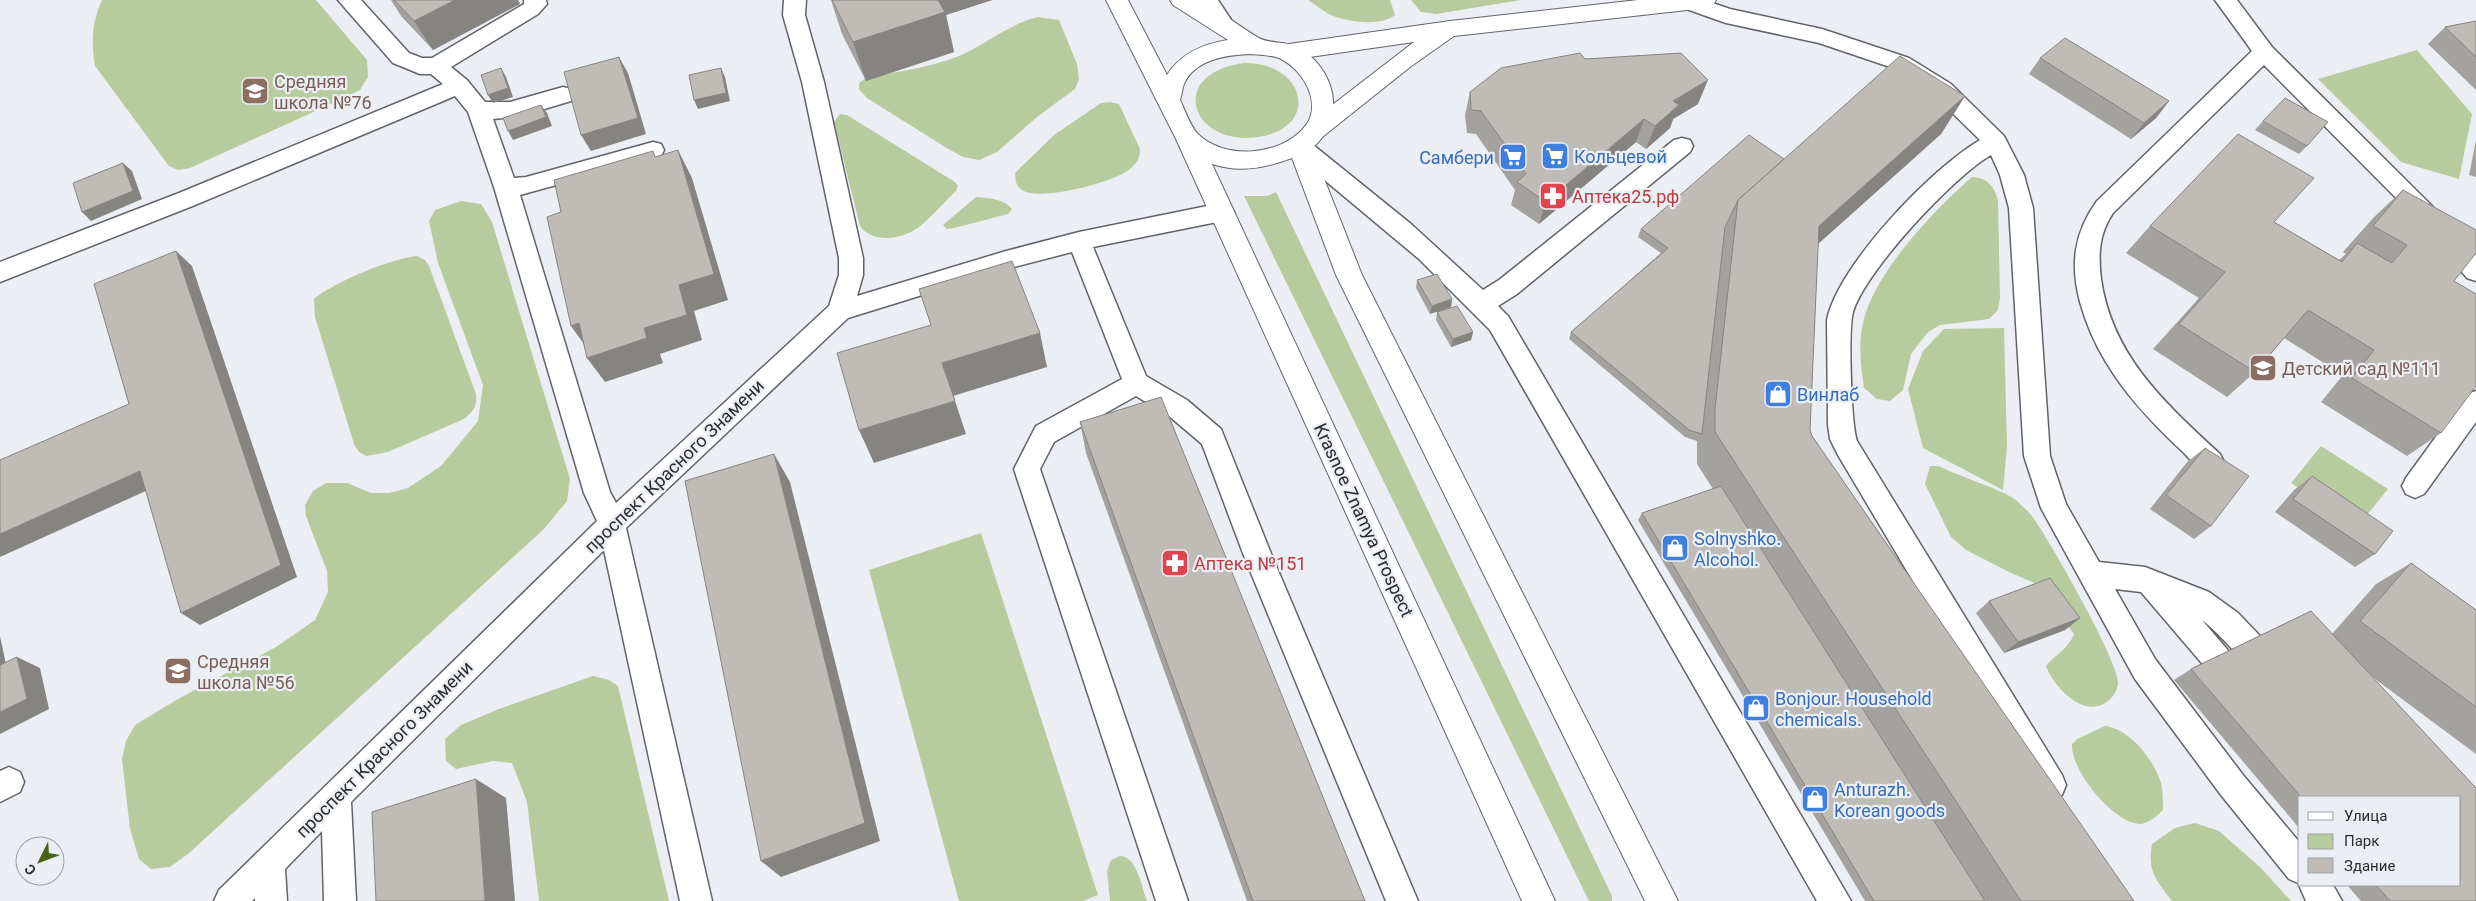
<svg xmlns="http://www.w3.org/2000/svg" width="2476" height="901" font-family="Roboto,sans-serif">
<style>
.green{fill:#b7cc9e}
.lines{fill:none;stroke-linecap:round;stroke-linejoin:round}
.service-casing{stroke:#616468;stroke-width:3}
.secondary-casing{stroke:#616468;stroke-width:2}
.primary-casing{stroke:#616468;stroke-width:2}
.service{fill:#fff;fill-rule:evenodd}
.secondary{fill:#fff;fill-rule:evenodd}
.primary{fill:#fff;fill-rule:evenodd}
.wall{fill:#a4a29e}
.shaded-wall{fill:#868481}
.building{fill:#bfbcb8;stroke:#868481}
.labels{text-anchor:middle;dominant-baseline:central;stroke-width:4.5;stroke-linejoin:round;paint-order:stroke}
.education-label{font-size:18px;fill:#785e54;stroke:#ebeef3;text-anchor:start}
.shop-label{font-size:18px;fill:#366cbe;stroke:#ebeef3;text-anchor:start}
.health-label{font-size:18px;fill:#be3a42;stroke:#ebeef3;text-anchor:start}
.street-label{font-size:18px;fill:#2b2c2e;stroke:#ebeef3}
</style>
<rect width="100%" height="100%" fill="#ebeef3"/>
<path class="green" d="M102,0H316L367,60L368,77L360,90L342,99L190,168L178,170L169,166L95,66C91,42 92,22 102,0Z
M1308,0H1390L1395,15C1381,27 1347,22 1331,15C1323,11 1316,5 1308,0Z
M1411,0H1521L1436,14L1421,12Z
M1038,17L1059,20L1077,64L1079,79L1075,89L1037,117L997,152L979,160L963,157L945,147L867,98L859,89V83L866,78C897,71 930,68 959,56C987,44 1008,24 1038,17Z
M2417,50L2472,114L2459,179L2401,162L2318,79Z
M1244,63C1306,62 1321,128 1258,137C1192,147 1165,74 1244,63Z
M1110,102L1119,104L1140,149C1140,158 1137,163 1130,169C1115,182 1040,202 1022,190C1015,185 1016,180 1015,173L1054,135L1101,103Z
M840,114L847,115L955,182L958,186L956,191C943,203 929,221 913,231C897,240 871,242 860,226L834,122Z
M1972,177C1988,178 1994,186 1998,200L2000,297L1998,310L1989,319L1940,325L1928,332L1911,354L1903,390L1890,401L1877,399L1864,388C1861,366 1858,345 1863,323C1873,274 1935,209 1972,177Z
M1276,192L1612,896V901H1589L1586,895L1244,196H1267Z
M976,197C988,198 1005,199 1012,209L1008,214L954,228L947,229L943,225Z
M461,201L481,204L492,222L570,479L567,501L544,529L188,854L170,867L151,869L139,859L130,829L122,759L126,741L135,725L178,699L276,647L315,620L328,592L327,571L306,516L305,505L313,491L326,483H347L371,493H389L408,488L441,466L478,421L483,385L438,263L429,221L435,210Z
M417,256L425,260L429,266L476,394C477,407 474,411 464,419L388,452L366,456L359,452L354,444L315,317L314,299C334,282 392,258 417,256Z
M2004,328L2007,447L2003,490L1923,448L1908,389L1923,351L1944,329Z
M2321,446L2388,489L2357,527L2291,483Z
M1930,466H1939C1960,477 1999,488 2016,500C2021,505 2027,510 2032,516C2047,536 2121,665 2118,684C2117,690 2114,696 2109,700C2086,721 2054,688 2046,666C2055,655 2069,648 2074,634L2037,584L2011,573L1966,550L1951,537L1925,484Z
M981,533L1098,895L1083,901H959L869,570Z
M593,676L609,680L618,686L669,901H539L527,802L512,763L493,761L456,769L446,761L445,739L461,725L499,709Z
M2105,726C2130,729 2154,760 2161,783C2163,791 2163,802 2163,810C2157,816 2148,824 2139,824C2113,822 2070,770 2072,744L2077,739Z
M2195,823L2219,831L2261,868L2291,901H2172C2156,880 2147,871 2152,844L2175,828Z
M1120,856C1137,856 1142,888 1147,901H1110L1107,871L1111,860Z"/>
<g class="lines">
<g class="service-casing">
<path id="service" d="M338,0H361L409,53L422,58H432L524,4V0H546L547,4L538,14L451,67L467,80L485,102H510L563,87L571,89L574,95L571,101L521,116L493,119L514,178L526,177L653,142L661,144L664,150L661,156L520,195L610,492L616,503L829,306L839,275V258L802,82L783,15L784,0H806L805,15L824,82L863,258V275L857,296L1006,251L1079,232L1222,203L1230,206L1234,212L1230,218L1222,221L1093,247L1146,376L1187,400L1221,429L1272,556L1418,901H1386L1244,556L1202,444L1169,416L1136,396L1054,442L1040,469L1188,901H1156L1014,469L1036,426L1122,379L1072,252L1006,269L848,318L626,528L712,901H680L604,550L351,802L356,901H324L322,831L285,869L287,901H255V898L252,901H214L219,890L597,521L584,493L494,187L468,112L455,96L195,205L0,282V262L179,193L443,84L431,74H420L393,63Z
M1196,0H1218L1235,26L1232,31L1224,33L1216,31Z
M1671,0H1704L1730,9L1822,29L1909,58L1951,84L2004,136L2024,175L2033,208L2050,456L2066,504L2099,562L2145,567L2209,592L2238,613L2281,658L2285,668L2281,678L2271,682C2249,673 2224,636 2202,620L2249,675L2253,685L2249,695L2239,699L2229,695L2141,592L2115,589L2155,659L2243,775L2300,843V885H2333L2342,901H2306L2298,883L2289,879L2221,795L2135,679L2041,508L2024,456L2009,208L2000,175L1991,155C1954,176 1865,271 1853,312C1848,330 1851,423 1857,441L2062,775L2066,785L2062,795L2051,800L2040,795L1838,455L1830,439L1828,425L1827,320C1838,265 1932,168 1980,140L1935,96L1893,68L1819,43L1726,23L1675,5Z
M2215,0H2237L2272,47L2431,205L2476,255V281L2467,278L2415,217L2264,65L2113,213C2099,234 2098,254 2101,279C2112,356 2165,403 2220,454L2224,462L2220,470C2214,472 2209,474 2202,470C2195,466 2189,458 2183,452C2154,425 2126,396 2106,362C2095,344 2086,323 2080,302C2070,264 2074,233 2097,201L2252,51Z
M1299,138L1307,140L1411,224L1483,290L1499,280L1674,140L1682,138L1690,140L1693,146L1690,152L1517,294L1498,306L1508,316L1851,901H1817L1490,330L1419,259L1291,152L1288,146L1291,140Z
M2476,391V422L2424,494L2415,498L2406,494L2402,486L2406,478L2467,394Z
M9,767L20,772L24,782L20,792L0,802V771Z"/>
</g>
<g class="secondary-casing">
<path id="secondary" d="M1638,0H1716L1713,5L1705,8L1454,36L1410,67L1321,138L1313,141L1305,138L1301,132L1305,126L1414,42L1289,60L1281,58L1278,52L1281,46L1289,44L1450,21Z"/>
</g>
<g class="primary-casing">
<path id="primary" d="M1106,0H1128L1167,75C1181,53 1203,44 1228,40L1173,5L1170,0C1178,0 1189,0 1197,0C1211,4 1244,30 1259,38C1270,44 1285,41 1297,47C1335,67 1348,119 1312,148L1362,275L1678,901H1645L1336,275L1292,158C1265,168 1239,173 1212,164L1555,901H1522L1176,139ZM1251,54C1260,55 1273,55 1281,59C1305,71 1324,107 1303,129C1278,156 1224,160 1198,134C1190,126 1185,110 1180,100C1182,95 1182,89 1184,84C1195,59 1227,55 1251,54Z"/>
</g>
<use href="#service" class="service"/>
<use href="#secondary" class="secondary"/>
<use href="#primary" class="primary"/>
</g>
<path class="wall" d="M391,0H518L520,4L433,50L401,16Z
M831,0H992L946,15L954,52L866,81L842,34Z
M2476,21V90L2428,44L2445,27Z
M2040,58L2169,101L2156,118L2131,139L2029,74Z
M1585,59L1698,104L1673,119L1670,128L1646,149L1636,142L1539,224L1511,205L1515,190L1476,134L1467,133L1465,115L1470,92Z
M1965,96L1941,134L1818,244L1810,430L1812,436L2134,901H1865L1638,520L1642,513L1713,489L1697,464V441L1685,437L1569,339L1571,332L1661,253L1638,237L1641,229Z
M2263,121L2307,146L2299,154L2255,130Z
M2476,140V177L2469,175Z
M2403,190L2454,281L2441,433L2407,456L2321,402L2343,375L2284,338L2255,372L2227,397L2153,349L2199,298L2126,253L2150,226L2274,222L2339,260L2346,254L2343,252L2374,217Z
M1417,280L1452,299L1451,307L1430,314L1416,288Z
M1437,312L1473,332L1471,340L1451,347L1436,320Z
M1080,422L1365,901H1247L1086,453Z
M2205,448L2211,526L2194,539L2150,509L2188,461Z
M2312,476L2375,554L2355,567L2275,512L2294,490Z
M2411,563L2476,610V754L2371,676L2476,788V901H2361L2347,885H2460V797H2300V829L2174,680L2191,669L2311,611L2332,634L2376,584Z
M1989,601L2080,618L2065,630L2004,653L1976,613Z"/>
<path class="shaded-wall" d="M455,0H518L520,4L433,50L414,21Z
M931,0H992L946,15L954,52L866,81L853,42Z
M619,57L628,73L646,134L591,151L581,135Z
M501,68L506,77L513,97L493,103L488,95Z
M721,68L725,77L730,101L698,109L694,100Z
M1708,80L1698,104L1673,119L1670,128L1646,149L1655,126L1673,101Z
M1965,96L1941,134L1799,261L1819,226Z
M2169,101L2156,118L2131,139L2144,123Z
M541,105L547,113L552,126L513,140L508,131Z
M1644,119L1636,142L1539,224L1546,202Z
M678,150L692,178L728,300L694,311L702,340L660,354L663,363L605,382L587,358L644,328L679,285Z
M123,163L132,171L142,199L91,221L82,212Z
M176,251L192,266L297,577L200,625L181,613Z
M1452,299L1451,307L1430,314L1432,306Z
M579,323L589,351L571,326Z
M1473,332L1471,340L1451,347L1453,339Z
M1040,333L1047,367L953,396L942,363Z
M955,401L966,434L874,463L859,430Z
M774,454L790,482L880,841L781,877L761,861Z
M140,471L159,485L0,557V534Z
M2080,618L2065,630L2004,653L2018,642Z
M0,636L10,683L0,678Z
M17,657L40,668L49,709L0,734V712Z
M476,779L506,798L515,901H485Z"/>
<path class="building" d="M394,0H455L414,21Z
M832,0H938L945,12L853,42Z
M2476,21V57L2445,27Z
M2065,38L2169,101L2144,123L2040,58Z
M1580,53L1585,59L1681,53L1708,80L1673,101L1679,105L1655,126L1644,119L1546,202L1517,182L1526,174L1481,111L1471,110L1470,92L1501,68Z
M1900,56L1965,96L1819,226L1810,430L1812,436L2134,901H2021L1715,432V409L1738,200Z
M619,57L638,118L581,135L564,72Z
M501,68L508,88L488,95L481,75Z
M721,68L726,93L694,100L689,75Z
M2285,98L2328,122L2307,146L2263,121Z
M541,105L546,117L508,131L503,118Z
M2238,134L2314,178L2274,222L2342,262L2357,243L2392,263L2407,245L2373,226L2403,190L2476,230V253L2454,281L2476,294V386L2441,433L2352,378L2374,350L2308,310L2255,372L2179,324L2225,272L2150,226Z
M1749,135L1784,159L1738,200L1725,227L1702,434L1689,430L1571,332L1668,248L1641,229Z
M678,150L714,274L679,285L687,315L644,328L647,338L587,358L579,323L571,326L547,217L561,212L554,180L653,151L655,157Z
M123,163L133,191L82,212L73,183Z
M176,251L281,565L181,613L140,471L0,534V460L129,404L94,284Z
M1012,261L1040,333L942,363L955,401L859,430L837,353L931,325L919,289Z
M1437,274L1452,299L1432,306L1417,280Z
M1457,306L1473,332L1453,339L1437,312Z
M1161,397L1365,901H1253L1080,422Z
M2205,448L2249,476L2211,526L2166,495Z
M774,454L865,823L761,861L685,481Z
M2312,476L2393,531L2375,554L2293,499Z
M1721,486L1985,901H1874L1642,513Z
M2411,563L2476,610V707L2360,621Z
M2050,578L2080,618L2018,642L1989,601Z
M2311,611L2476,788V901H2390L2376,885H2460V797H2301L2191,669Z
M17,657L27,699L0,712V665Z
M476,779L485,901H376L372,812Z"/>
<defs>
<g id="school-square" transform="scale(1.4375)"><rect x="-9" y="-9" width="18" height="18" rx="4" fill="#8d6e63" stroke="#ebeef3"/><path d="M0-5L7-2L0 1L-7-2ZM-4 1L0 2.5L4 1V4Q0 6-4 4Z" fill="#fff"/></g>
<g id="supermarket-square" transform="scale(1.4375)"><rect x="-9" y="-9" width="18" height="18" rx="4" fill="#3f7fe0" stroke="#ebeef3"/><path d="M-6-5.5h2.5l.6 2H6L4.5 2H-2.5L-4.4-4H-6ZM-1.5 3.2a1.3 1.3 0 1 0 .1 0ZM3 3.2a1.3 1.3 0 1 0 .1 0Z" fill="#fff"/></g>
<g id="pharmacy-square" transform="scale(1.4375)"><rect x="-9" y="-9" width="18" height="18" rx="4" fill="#e0444e" stroke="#ebeef3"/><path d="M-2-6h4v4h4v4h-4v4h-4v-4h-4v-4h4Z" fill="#fff"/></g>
<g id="shop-square" transform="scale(1.4375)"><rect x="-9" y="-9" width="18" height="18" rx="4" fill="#3f7fe0" stroke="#ebeef3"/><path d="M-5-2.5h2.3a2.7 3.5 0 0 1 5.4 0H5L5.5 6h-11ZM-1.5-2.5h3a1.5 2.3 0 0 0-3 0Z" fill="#fff"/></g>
</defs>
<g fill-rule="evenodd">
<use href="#school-square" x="255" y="91"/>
<use href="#supermarket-square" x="1555" y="156"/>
<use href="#supermarket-square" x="1513" y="157"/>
<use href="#pharmacy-square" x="1553" y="196"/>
<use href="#school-square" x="2263" y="368"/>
<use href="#shop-square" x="1778" y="394"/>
<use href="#shop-square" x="1675" y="548"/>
<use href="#pharmacy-square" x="1175" y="563"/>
<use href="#school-square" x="178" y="671"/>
<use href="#shop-square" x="1756" y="708"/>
<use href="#shop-square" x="1815" y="799"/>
</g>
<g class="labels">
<g class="education-label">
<text x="274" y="81">Средняя<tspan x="274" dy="21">школа №76</tspan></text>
<text x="2282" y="368">Детский сад №111</text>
<text x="197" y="661">Средняя<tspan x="197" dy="21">школа №56</tspan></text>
</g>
<g class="shop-label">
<text x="1574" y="156">Кольцевой</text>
<text x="1494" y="157" text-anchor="end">Самбери</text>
<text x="1797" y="394">Винлаб</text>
<text x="1694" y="538">Solnyshko.<tspan x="1694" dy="21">Alcohol.</tspan></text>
<text x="1775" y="698">Bonjour. Household<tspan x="1775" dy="21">chemicals.</tspan></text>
<text x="1834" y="789">Anturazh.<tspan x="1834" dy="21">Korean goods</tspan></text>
</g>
<g class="health-label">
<text x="1572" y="196">Аптека25.рф</text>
<text x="1194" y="563">Аптека №151</text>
</g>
<g class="street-label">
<text transform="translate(674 466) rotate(-44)">проспект Красного Знамени</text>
<text transform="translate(1364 520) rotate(65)">Krasnoe Znamya Prospect</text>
<text transform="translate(384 749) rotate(-45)">проспект Красного Знамени</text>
</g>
</g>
<rect x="2298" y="796" width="162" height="90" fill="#ebeef3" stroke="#9ea0a4"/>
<rect x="2308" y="812" width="25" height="8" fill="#ffffff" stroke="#9ea0a4"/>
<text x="2344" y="821" font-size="15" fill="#2b2c2e">Улица</text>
<rect x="2308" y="834" width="25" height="15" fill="#b7cc9e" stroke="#9ea0a4"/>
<text x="2344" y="846" font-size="15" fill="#2b2c2e">Парк</text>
<rect x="2308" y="858" width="25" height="15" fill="#bfbcb8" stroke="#9ea0a4"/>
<text x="2344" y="871" font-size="15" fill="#2b2c2e">Здание</text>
<g transform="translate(40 861) rotate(228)"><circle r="24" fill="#ebeef3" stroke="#9ea0a4"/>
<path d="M0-4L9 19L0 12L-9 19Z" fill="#476417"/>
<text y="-8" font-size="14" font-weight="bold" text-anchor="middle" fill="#2b2c2e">С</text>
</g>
</svg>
